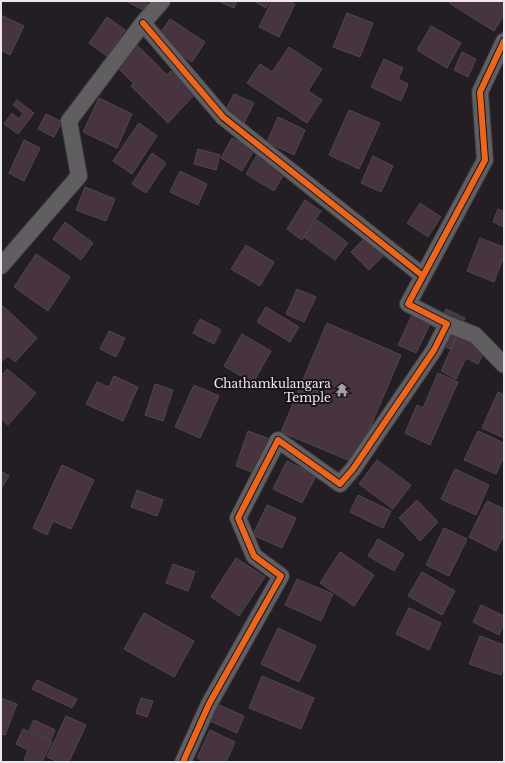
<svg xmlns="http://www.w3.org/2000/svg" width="505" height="763" font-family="'Libre Baskerville',serif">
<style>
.building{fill:#47343e;stroke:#4d494b}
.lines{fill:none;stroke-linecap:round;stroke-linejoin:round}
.minor-casing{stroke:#3d393d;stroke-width:18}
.minor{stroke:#605e60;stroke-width:16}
.cycleway-casing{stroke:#1a141a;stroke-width:8}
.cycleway{stroke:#eb651d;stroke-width:6}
.labels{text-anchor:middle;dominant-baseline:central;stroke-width:4;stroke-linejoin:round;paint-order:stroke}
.poi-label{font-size:12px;fill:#ece7ec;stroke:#1a141a;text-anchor:end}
</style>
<rect width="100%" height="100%" fill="#231e23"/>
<path class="building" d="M126,1H148L143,10Z
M218,1H237L234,8Z
M254,1H270L266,8Z
M272,1H289L295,4L279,37L259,27Z
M450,1H504V15L494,31L449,3Z
M347,13L373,23L360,57L333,47Z
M1,15L24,26L10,55L1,50Z
M107,17L125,30L107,56L89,43Z
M170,19L205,42L192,62L156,39Z
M431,26L461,43L447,68L417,50Z
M137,45L167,75L171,71L195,94L168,123L131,86L134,84L116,66Z
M289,47L322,69L308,91L322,100L307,123L247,83L260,64L272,72Z
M462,52L476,59L468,77L454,70Z
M384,59L403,68L398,79L408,84L401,101L371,87Z
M234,94L254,103L244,123L224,113Z
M99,98L132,114L117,148L83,132Z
M17,100L34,113L18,134L4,124L12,113L19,119L23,113L13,105Z
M349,110L380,123L359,169L329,155Z
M46,114L62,122L54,137L38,129Z
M278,117L305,130L294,155L267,142Z
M139,123L157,136L132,174L113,161Z
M232,138L254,150L242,171L221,158Z
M24,140L40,148L24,181L9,173Z
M198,149L220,155L216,170L194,164Z
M152,153L166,163L146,193L132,184Z
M257,155L285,172L274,191L246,174Z
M373,156L393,166L381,192L361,183Z
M180,171L207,184L198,205L170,192Z
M85,187L115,199L106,221L76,210Z
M305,200L321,211L302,240L287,229Z
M420,203L441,217L428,237L407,223Z
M498,209L504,212V227L493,222Z
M317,220L348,243L335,260L304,237Z
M65,222L93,243L81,260L53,239Z
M368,235L386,253L369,270L351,252Z
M480,238L504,247V256L494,282L467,271Z
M246,245L274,262L260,286L231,269Z
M36,254L70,277L48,311L14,287Z
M297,289L316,297L304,322L286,314Z
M3,306L37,338L15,362L8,356L1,362V308Z
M266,307L299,327L290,342L257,322Z
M446,309L465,318L450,349L432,341Z
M413,313L431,322L416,353L398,345Z
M200,319L221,330L214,344L193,333Z
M327,323L401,355L355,463L281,432Z
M109,331L125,338L116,357L100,349Z
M242,334L271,351L253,383L224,366Z
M457,336L477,345L475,350L483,354L478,364L466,358L456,379L441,371Z
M7,369L36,393L8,425L1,419V376Z
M438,373L458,382L430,445L405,433L417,405L423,408Z
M114,376L138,387L123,421L86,404L97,382L109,387Z
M155,384L173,390L163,421L145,415Z
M194,385L219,396L200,438L175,427Z
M498,392L504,395V438L482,428Z
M248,431L270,439L258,474L236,466Z
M478,431L504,443V456L496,474L464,460Z
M377,460L411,485L393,509L359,484Z
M287,461L316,476L302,503L273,489Z
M62,465L94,480L71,529L53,521L47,535L33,528Z
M455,469L489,485L476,515L441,499Z
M1,471L9,476L1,489Z
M137,490L163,500L157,516L131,507Z
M358,495L391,511L383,528L350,512Z
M417,500L438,522L420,541L399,518Z
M487,501L504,509V535L496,551L469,537Z
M267,505L296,518L282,548L253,535Z
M444,528L467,539L449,576L426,565Z
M378,539L404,554L394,571L368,556Z
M340,552L374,575L354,606L320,583Z
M236,558L265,577L239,616L211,597Z
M173,564L195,572L188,591L166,583Z
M422,572L455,591L442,615L408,596Z
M297,579L333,594L321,621L285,605Z
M481,605L504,616V623L499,635L473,622Z
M409,608L441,623L429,650L396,634Z
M144,613L194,641L174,677L124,649Z
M278,628L316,646L299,682L261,664Z
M480,636L504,645V666L501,675L469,664Z
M262,676L314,698L301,729L249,708Z
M37,680L77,699L72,708L32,689Z
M1,698L17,704L5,735L1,734Z
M141,698L153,701L147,717L136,713Z
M217,704L244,716L237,733L210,721Z
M66,716L86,725L69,762H58L47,757Z
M34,720L55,730L51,740L29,730Z
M23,729L52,742L42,762H28L24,760L28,750L16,744Z
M210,730L235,742L226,762H205L197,758Z"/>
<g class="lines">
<g class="minor-casing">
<path id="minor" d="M143,23L223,117L423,276
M1,266L79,176L69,121L143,23L162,1
M447,324L475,335L504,365
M183,762L209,704L281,576L254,556L238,518L278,440L340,484L353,469L434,350L447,324L408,304L485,160L480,92L504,41"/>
</g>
<use href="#minor" class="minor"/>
<g class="cycleway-casing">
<path id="cycleway" d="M143,23L223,117L423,276
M183,762L209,704L281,576L254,556L238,518L278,440L340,484L353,469L434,350L447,324L408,304L485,160L480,92L504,41"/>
</g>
<use href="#cycleway" class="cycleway"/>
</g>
<defs>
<g id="temple-bare" transform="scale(1.08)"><path d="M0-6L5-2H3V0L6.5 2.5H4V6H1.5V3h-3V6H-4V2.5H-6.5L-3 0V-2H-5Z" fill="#a6a1a6" stroke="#1a141a" stroke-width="2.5" paint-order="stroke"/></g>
</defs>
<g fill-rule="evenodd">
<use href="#temple-bare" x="342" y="390"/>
</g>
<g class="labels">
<g class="poi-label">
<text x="331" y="383">Chathamkulangara<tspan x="331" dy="14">Temple</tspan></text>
</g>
</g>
<rect width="505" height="763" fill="none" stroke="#ece7ec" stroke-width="4"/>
</svg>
